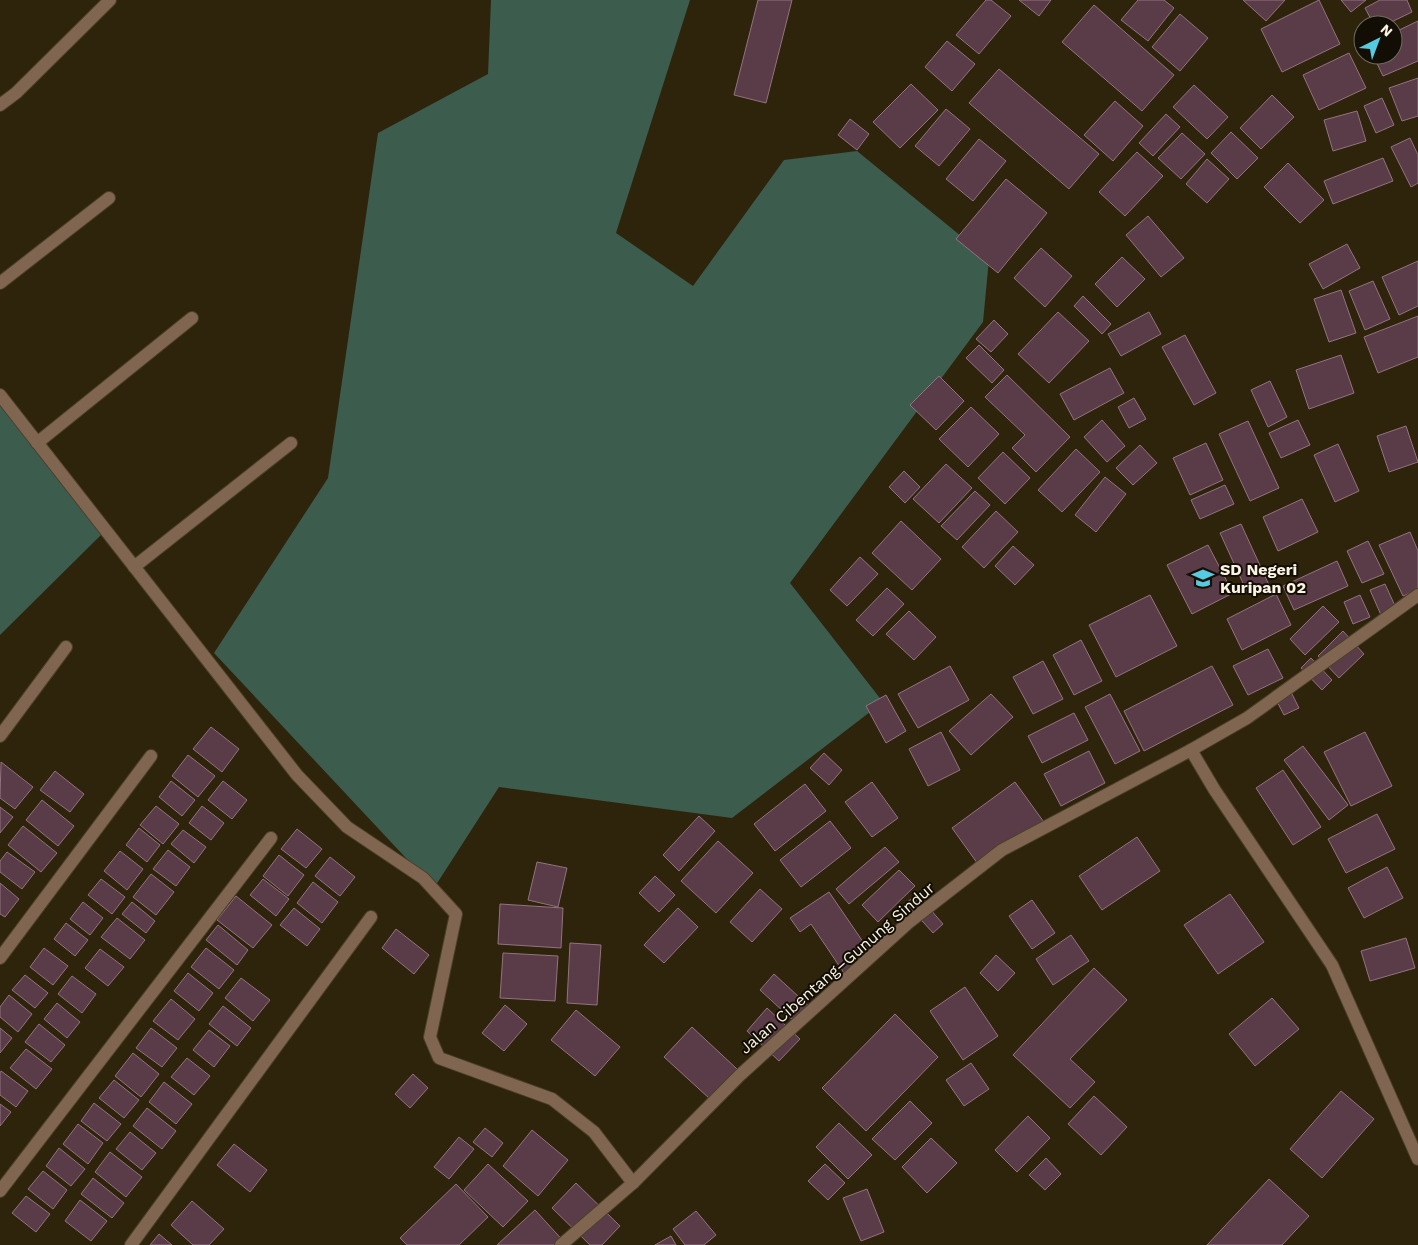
<svg xmlns="http://www.w3.org/2000/svg" width="1418" height="1245" font-family="'Work Sans',sans-serif">
<style>
.forest{fill:#3c5c4e}
.building{fill:#5a3c48;stroke:#92737f}
.lines{fill:none;stroke-linecap:round;stroke-linejoin:round}
.minor-casing{stroke:#4b412a;stroke-width:14}
.tertiary-casing{stroke:#4b412a;stroke-width:14}
.minor{stroke:#806650;stroke-width:12}
.tertiary{stroke:#806650;stroke-width:12}
.labels{text-anchor:middle;dominant-baseline:central;stroke-width:4;stroke-linejoin:round;paint-order:stroke}
.poi-label{font-size:16px;font-weight:bold;fill:#faf4e5;stroke:#130e05;text-anchor:start}
.street-label{font-size:16px;fill:#faf4e5;stroke:#130e05}
</style>
<rect width="100%" height="100%" fill="#2e240c"/>
<path class="forest" d="M491,0H690L616,233L693,286L784,160L857,151L989,259L983,322L790,583L883,702L732,818L499,787L434,888L214,653L328,478L378,133L488,74Z
M0,399L102,534L0,635Z"/>
<path class="building" d="M758,0H792L766,103L734,95Z
M986,0H991L1011,16L979,54L956,35Z
M1019,0H1051L1039,16Z
M1138,0H1164L1174,8L1148,41L1121,20Z
M1243,0H1285L1266,21Z
M1319,0L1340,44L1282,72L1261,29Z
M1341,0H1366L1351,12Z
M1380,0H1407L1412,12L1385,25H1374L1365,8Z
M1094,5L1174,75L1142,111L1062,42Z
M1180,14L1208,38L1180,71L1152,47Z
M1418,21V61L1383,76L1373,55H1393V33Z
M947,41L975,64L952,91L925,67Z
M1349,53L1366,88L1319,110L1303,75Z
M999,69L1099,154L1069,189L969,103Z
M1418,78V116L1402,121L1389,88Z
M911,84L938,110L900,148L873,122Z
M1194,85L1228,117L1207,139L1173,107Z
M1272,95L1294,117L1261,149L1240,128Z
M1382,98L1394,125L1376,133L1364,106Z
M1115,101L1143,126L1113,161L1084,135Z
M946,109L970,129L939,166L915,146Z
M1357,111L1366,141L1333,151L1324,120Z
M1166,114L1180,127L1153,156L1139,143Z
M850,119L869,134L857,150L838,135Z
M1231,132L1258,158L1237,179L1211,153Z
M1182,133L1205,154L1181,179L1158,158Z
M1410,138L1418,155V183L1411,187L1391,147Z
M979,139L1006,161L973,201L946,179Z
M1137,152L1163,176L1125,216L1099,192Z
M1383,158L1393,181L1333,204L1324,181Z
M1207,159L1229,179L1207,203L1186,184Z
M1288,163L1324,200L1300,223L1264,187Z
M1006,179L1047,213L998,273L956,239Z
M1148,216L1184,258L1161,277L1126,235Z
M1347,244L1360,268L1323,289L1309,264Z
M1041,248L1072,276L1045,307L1014,278Z
M1122,257L1145,279L1117,307L1095,284Z
M1418,261V306L1399,315L1382,277Z
M1373,281L1390,319L1365,330L1349,291Z
M1341,290L1356,333L1329,342L1314,299Z
M1083,296L1111,324L1102,334L1074,306Z
M1058,312L1089,341L1049,383L1018,354Z
M1149,312L1161,334L1121,356L1108,334Z
M1418,316V357L1378,373L1364,337Z
M994,320L1008,334L991,352L976,339Z
M1185,335L1216,393L1194,405L1162,347Z
M979,345L1004,370L992,383L966,358Z
M1341,355L1354,393L1309,409L1296,370Z
M1110,368L1124,393L1074,420L1060,394Z
M1007,375L1070,437L1036,472L1012,448L1025,435L985,397Z
M939,376L964,401L936,430L910,405Z
M1270,381L1287,417L1268,427L1251,390Z
M1134,398L1146,419L1129,428L1118,407Z
M971,407L999,434L968,467L939,439Z
M1102,420L1125,446L1107,462L1084,437Z
M1298,420L1310,445L1281,458L1269,433Z
M1248,421L1279,488L1250,501L1219,434Z
M1406,426L1418,462L1389,472L1377,436Z
M1206,443L1223,480L1190,495L1173,458Z
M1338,444L1359,491L1335,502L1314,455Z
M1140,445L1157,463L1133,485L1116,468Z
M1076,449L1100,472L1062,512L1038,490Z
M1003,452L1030,478L1005,504L978,478Z
M946,464L972,488L939,523L913,499Z
M904,471L920,487L905,503L889,487Z
M1105,477L1126,494L1096,532L1075,515Z
M1225,485L1234,504L1200,519L1191,500Z
M975,491L990,505L957,540L941,526Z
M1302,499L1318,532L1278,551L1263,517Z
M996,511L1018,532L984,568L962,547Z
M901,521L941,559L912,590L872,553Z
M1241,524L1269,585L1248,594L1220,533Z
M1410,532L1418,551V590L1403,596L1379,545Z
M1368,541L1384,574L1362,583L1347,551Z
M1208,545L1233,593L1192,614L1167,565Z
M1013,546L1034,565L1015,585L995,566Z
M860,557L878,574L847,606L830,590Z
M1337,561L1348,586L1294,610L1283,586Z
M1385,584L1396,608L1381,615L1370,590Z
M887,588L904,604L873,636L856,620Z
M1276,594L1291,625L1242,650L1227,619Z
M1150,595L1177,646L1116,677L1089,625Z
M1360,595L1370,617L1353,624L1344,602Z
M1323,606L1339,622L1305,655L1290,639Z
M909,611L936,637L914,660L886,634Z
M1343,631L1364,654L1339,678L1318,656Z
M1081,640L1102,681L1074,695L1053,655Z
M1268,649L1283,678L1248,695L1233,666Z
M1311,658L1332,680L1322,690L1301,668Z
M1043,661L1063,699L1033,714L1013,677Z
M950,666L969,700L918,728L898,694Z
M1212,666L1233,705L1144,751L1124,711Z
M1287,684L1299,708L1284,715L1272,692Z
M991,694L1013,717L971,755L949,731Z
M1110,694L1140,751L1115,764L1085,707Z
M886,695L906,731L886,743L866,706Z
M1074,713L1088,740L1042,763L1028,736Z
M211,727L239,749L222,772L193,749Z
M941,732L960,770L928,786L909,749Z
M1365,732L1392,786L1351,806L1324,752Z
M1303,746L1348,805L1329,820L1284,760Z
M1089,751L1105,783L1061,806L1044,774Z
M824,753L842,770L829,785L810,768Z
M188,755L215,776L198,797L172,776Z
M1,762L33,787L15,809L0,798Z
M1283,770L1321,827L1293,845L1256,788Z
M55,771L84,794L70,812L40,790Z
M171,781L195,800L182,816L159,797Z
M223,781L247,800L232,819L208,800Z
M872,782L898,818L872,837L845,802Z
M1015,782L1046,825L983,871L952,828Z
M805,784L826,811L775,851L754,824Z
M42,800L74,826L58,846L26,820Z
M156,806L179,824L163,844L140,825Z
M202,806L224,823L211,840L189,823Z
M0,807L13,817L0,833Z
M1377,814L1395,849L1346,873L1328,839Z
M699,816L715,831L679,871L663,855Z
M830,821L851,848L801,887L780,860Z
M23,826L57,853L41,872L8,845Z
M139,828L160,845L147,862L126,845Z
M297,829L322,849L306,868L281,849Z
M183,830L206,847L194,863L171,844Z
M1137,837L1160,871L1102,910L1079,876Z
M718,841L753,873L716,913L681,881Z
M885,847L899,862L849,904L836,889Z
M168,850L190,867L176,886L153,869Z
M120,851L143,869L127,890L104,871Z
M7,852L35,872L22,889L0,872V861Z
M279,855L304,875L288,896L263,876Z
M330,857L355,877L340,896L315,876Z
M537,862L567,868L558,907L528,900Z
M1387,867L1403,898L1364,918L1348,888Z
M899,870L915,886L878,922L862,905Z
M151,874L174,892L156,915L133,897Z
M655,876L675,895L659,912L639,893Z
M101,879L125,897L112,914L88,895Z
M263,879L289,899L276,916L250,895Z
M313,882L338,902L322,923L297,903Z
M0,883L19,899L5,917L0,914Z
M760,889L782,909L752,942L730,922Z
M829,892L872,955L844,973L811,924L800,932L790,918Z
M917,894L943,924L933,933L906,903Z
M1230,894L1264,942L1218,974L1184,925Z
M236,896L272,925L253,948L217,920Z
M1032,900L1055,933L1032,949L1009,916Z
M83,902L103,918L90,935L70,919Z
M132,902L155,921L146,933L122,914Z
M500,904L563,908L561,948L498,944Z
M294,908L320,929L307,946L280,925Z
M678,908L698,927L664,963L644,945Z
M117,918L145,940L130,959L101,937Z
M66,923L88,940L75,956L54,939Z
M218,925L248,950L237,965L206,940Z
M396,929L429,955L414,974L382,948Z
M1071,935L1089,961L1053,985L1036,959Z
M1406,938L1415,968L1370,981L1361,951Z
M570,943L601,945L597,1005L567,1003Z
M44,948L68,966L53,985L30,967Z
M206,948L234,970L219,989L191,967Z
M100,949L124,967L108,986L85,968Z
M503,953L558,956L555,1001L500,998Z
M996,955L1015,973L998,991L980,973Z
M1094,968L1127,1000L1070,1059L1095,1082L1070,1108L1013,1055Z
M188,973L213,993L199,1011L174,991Z
M774,974L811,1008L797,1024L760,990Z
M25,975L48,993L35,1008L12,990Z
M72,976L96,994L82,1013L58,994Z
M241,978L270,1000L253,1021L225,998Z
M965,987L998,1036L963,1060L930,1011Z
M9,995L32,1014L18,1032L0,1017V1007Z
M1272,998L1299,1029L1255,1066L1229,1034Z
M171,999L195,1019L178,1040L153,1021Z
M57,1003L80,1022L67,1038L44,1019Z
M505,1005L527,1024L504,1051L482,1033Z
M223,1006L251,1028L237,1046L209,1024Z
M767,1008L800,1039L779,1061L747,1031Z
M576,1010L620,1047L595,1076L551,1040Z
M895,1014L938,1057L866,1131L822,1088Z
M39,1024L65,1045L51,1062L25,1042Z
M692,1027L737,1069L710,1099L664,1057Z
M0,1028L12,1038L0,1053Z
M151,1028L177,1048L162,1067L136,1048Z
M209,1030L230,1046L214,1067L193,1050Z
M26,1049L52,1069L36,1089L10,1068Z
M133,1053L159,1074L141,1097L115,1076Z
M187,1058L210,1076L194,1095L171,1077Z
M971,1063L989,1089L964,1106L946,1080Z
M1,1071L28,1091L16,1107L0,1095V1073Z
M413,1074L428,1088L410,1108L395,1094Z
M114,1080L139,1100L124,1118L99,1098Z
M164,1082L192,1104L176,1124L149,1102Z
M1341,1091L1374,1119L1322,1178L1290,1149Z
M1094,1096L1127,1127L1101,1155L1068,1124Z
M910,1101L932,1123L895,1160L872,1139Z
M94,1103L121,1124L107,1141L81,1121Z
M0,1104L11,1112L0,1126Z
M147,1108L176,1131L162,1149L133,1126Z
M1028,1116L1050,1138L1017,1172L995,1150Z
M839,1123L872,1155L848,1179L816,1147Z
M78,1124L103,1143L88,1164L63,1144Z
M485,1128L503,1143L492,1157L473,1142Z
M532,1130L568,1160L538,1196L503,1166Z
M130,1132L156,1153L142,1170L116,1149Z
M459,1137L474,1149L449,1179L434,1167Z
M931,1138L957,1163L927,1193L902,1167Z
M234,1144L267,1170L250,1192L217,1165Z
M59,1148L85,1169L71,1186L46,1166Z
M110,1152L142,1177L126,1197L95,1172Z
M1046,1158L1061,1174L1045,1190L1029,1175Z
M488,1164L528,1201L503,1227L464,1190Z
M825,1164L845,1183L828,1200L808,1181Z
M43,1171L67,1190L53,1209L28,1189Z
M93,1178L124,1203L112,1218L81,1194Z
M1269,1179L1309,1216L1282,1245H1207Z
M576,1183L620,1226L602,1245H590L552,1208Z
M456,1184L488,1217L459,1245H407L400,1238Z
M867,1189L884,1232L861,1241L843,1198Z
M26,1196L50,1214L36,1232L12,1213Z
M80,1200L107,1221L91,1241L65,1221Z
M192,1201L224,1229L209,1245H193L171,1225Z
M535,1210L567,1245H497Z
M696,1211L716,1235L704,1245H685L673,1229Z
M159,1234L172,1245H150Z
M671,1236L676,1245H655Z"/>
<g class="lines">
<g class="minor-casing">
<path id="minor" d="M0,105L16,93L110,0
M0,283L109,198
M0,395L297,775L347,827L423,878L456,914L430,1037L439,1058L552,1099L594,1132L633,1183
M37,443L192,318
M134,567L291,443
M0,736L66,647
M1191,750L1214,789L1332,965L1418,1159
M0,958L151,756
M0,1191L271,838
M131,1245L371,917"/>
</g>
<g class="tertiary-casing">
<path id="tertiary" d="M561,1245L633,1183L739,1076L908,923L1002,850L1191,750L1247,718L1418,595"/>
</g>
<use href="#minor" class="minor"/>
<use href="#tertiary" class="tertiary"/>
</g>
<defs>
<g id="school-bare" transform="scale(1.725)"><path d="M0-5L7-2L0 1L-7-2ZM-4 1L0 2.5L4 1V4Q0 6-4 4Z" fill="#55cae0" stroke="#130e05" stroke-width="2.5" paint-order="stroke"/></g>
</defs>
<g fill-rule="evenodd">
<use href="#school-bare" x="1203" y="578"/>
</g>
<g class="labels">
<g class="poi-label">
<text x="1220" y="569">SD Negeri<tspan x="1220" dy="18">Kuripan 02</tspan></text>
</g>
<g class="street-label">
<text transform="translate(837 968) rotate(-41)">Jalan Cibentang–Gunung Sindur</text>
</g>
</g>
<g transform="translate(1378 40) rotate(42)"><circle r="24" fill="#130e05" stroke="#6f6a5f"/>
<path d="M0-4L9 19L0 12L-9 19Z" fill="#55cae0"/>
<text y="-8" font-size="14" font-weight="bold" text-anchor="middle" fill="#faf4e5">N</text>
</g>
</svg>
